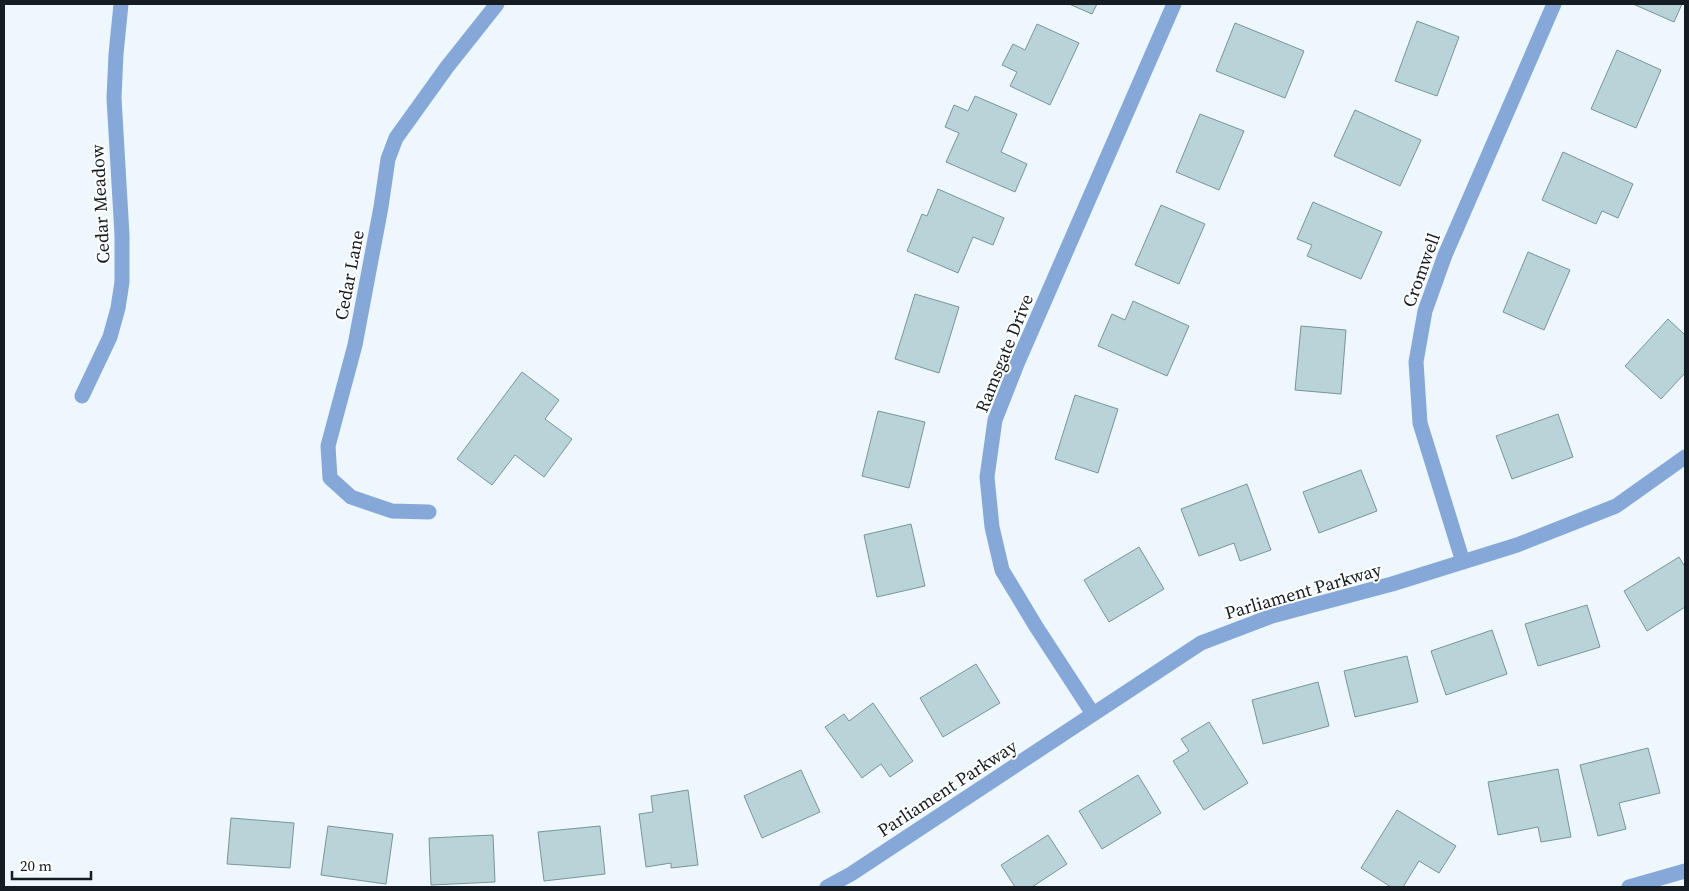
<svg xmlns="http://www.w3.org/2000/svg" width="1689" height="891" font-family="'Source Serif 4',serif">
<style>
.building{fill:#b9d4d9;stroke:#7a9499}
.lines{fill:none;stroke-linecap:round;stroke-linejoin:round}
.lane{stroke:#86a8d9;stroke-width:15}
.street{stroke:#86a8d9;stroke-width:15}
.labels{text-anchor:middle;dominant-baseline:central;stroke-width:4;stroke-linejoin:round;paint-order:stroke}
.street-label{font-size:18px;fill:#151d22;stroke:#fff}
</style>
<rect width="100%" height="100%" fill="#eef7fd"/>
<path class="building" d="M1069,4H1097L1092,14Z
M1633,4H1682L1674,22Z
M1417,21L1459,37L1437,96L1395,81Z
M1235,23L1304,51L1285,98L1216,71Z
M1037,24L1079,43L1050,105L1010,86L1017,72L1002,65L1013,44L1025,50Z
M1617,50L1661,70L1636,128L1591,109Z
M975,96L1017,114L1001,152L1027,164L1015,192L946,162L959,133L945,127L954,105L968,111Z
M1355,110L1421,140L1400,186L1334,156Z
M1200,114L1244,131L1219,190L1176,172Z
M1563,152L1633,184L1618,218L1602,211L1596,224L1542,200Z
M938,189L1004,218L993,245L973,237L958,273L907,251L922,214L927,216Z
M1313,202L1382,232L1361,279L1307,256L1312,245L1297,239Z
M1161,205L1205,224L1179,284L1135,265Z
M1528,252L1570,270L1544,330L1503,312Z
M915,294L959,307L939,373L895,359Z
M1133,301L1189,326L1167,376L1098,346L1112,314L1125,320Z
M1668,319L1685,335V373L1661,399L1625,366Z
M1301,326L1346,330L1341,394L1295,390Z
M522,372L559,400L545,419L572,439L544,477L515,455L492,485L457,459Z
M1075,395L1118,409L1098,473L1055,459Z
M878,411L925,422L909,488L862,476Z
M1558,414L1573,457L1512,479L1496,436Z
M1361,470L1377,511L1319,533L1303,492Z
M1247,484L1271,550L1240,561L1234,543L1199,556L1181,509Z
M911,524L925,586L877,597L864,535Z
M1139,547L1164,589L1109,622L1084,580Z
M1679,557L1685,567V607L1647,631L1624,591Z
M1587,605L1600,647L1538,666L1525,624Z
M1492,630L1507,674L1446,695L1431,651Z
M1407,656L1418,702L1355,717L1344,671Z
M976,664L1000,703L943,737L920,698Z
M1318,682L1329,726L1263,744L1252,700Z
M873,703L913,761L890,777L881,764L862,778L825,727L844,714L849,721Z
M1209,722L1248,783L1204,810L1173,761L1189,751L1181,739Z
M1648,748L1660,793L1619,803L1626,829L1598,836L1580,765Z
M1558,769L1571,837L1541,842L1538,827L1498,835L1488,782Z
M801,770L820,812L762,838L744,796Z
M1138,775L1161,813L1102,849L1079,811Z
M688,790L698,865L671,868V863L646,867L639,814L653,812L651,796Z
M1397,810L1456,846L1439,873L1419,861L1403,887H1391L1361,868Z
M231,818L294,823L290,868L227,864Z
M328,826L393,834L386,884L321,875Z
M600,826L605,874L544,881L538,832Z
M493,835L495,882L431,885L429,838Z
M1048,835L1067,864L1032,887H1015L1001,865Z"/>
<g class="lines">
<path class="lane" d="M429,512L392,511L351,497L330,478L328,446L355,345L381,207L388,159L396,138L447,67L497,4"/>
<path class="street" d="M82,396L110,337L118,308L122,282V235L114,98L116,54L121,4
M1463,562L1420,423L1416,362L1425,311L1445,255L1554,4
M1093,714L1037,628L1002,570L992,527L987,477L995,420L1017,364L1174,4
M827,887L851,874L1201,643L1272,616L1392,584L1517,545L1616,506L1685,457
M1629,887L1685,871"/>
</g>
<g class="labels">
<g class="street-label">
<text transform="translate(100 204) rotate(-93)">Cedar Meadow</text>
<text transform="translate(1421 270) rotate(-70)">Cromwell</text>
<text transform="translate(349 275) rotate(-79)">Cedar Lane</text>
<text transform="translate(1004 353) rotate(-68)">Ramsgate Drive</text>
<text transform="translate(1303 591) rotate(-16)">Parliament Parkway</text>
<text transform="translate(947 788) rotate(-33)">Parliament Parkway</text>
</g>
</g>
<rect width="1689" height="891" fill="none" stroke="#151d22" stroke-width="10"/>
<path d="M12 871v8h79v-8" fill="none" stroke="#151d22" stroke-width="2.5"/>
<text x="20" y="871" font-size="15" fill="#151d22" stroke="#ffffff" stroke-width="4" paint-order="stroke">20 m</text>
</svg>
